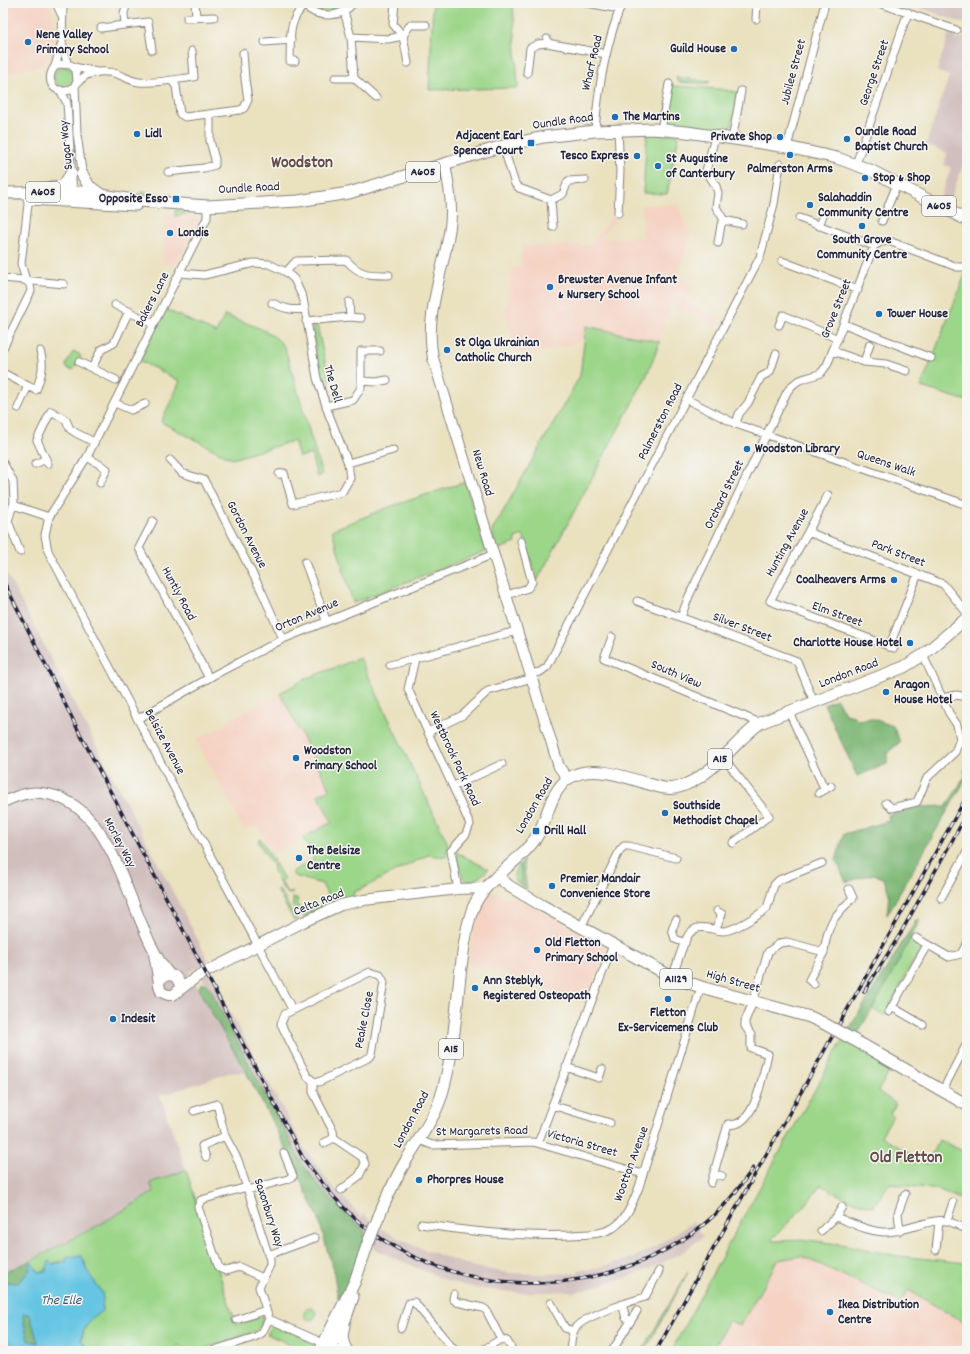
<svg xmlns="http://www.w3.org/2000/svg" width="970" height="1354" font-family="Dekko,sans-serif">
<style>
.built{fill:#f5d2c2}
.industrial{fill:#d1bfbd;fill-rule:evenodd}
.green{fill:#9cd689;stroke:#5f7c62}
.forest{fill:#7db775;stroke:#506c58}
.water{fill:#65c5e3;stroke:#44748f;fill-rule:evenodd}
.lines{fill:none;stroke-linecap:round;stroke-linejoin:round}
.street-casing{stroke:#86827d;stroke-width:9}
.secondary-casing{stroke:#86827d;stroke-width:12}
.primary-casing{stroke:#86827d;stroke-width:13}
.street{stroke:#fff;stroke-width:7}
.secondary{stroke:#fff;stroke-width:10}
.primary{stroke:#fff;stroke-width:11}
.rail-casing{stroke:#22223b;stroke-width:3.5}
.rail{stroke:#f6f6f2;stroke-width:2;stroke-dasharray:6;stroke-linecap:butt}
.primary-bridge-casing{stroke:#86827d;stroke-width:13;stroke-linecap:butt}
.primary-bridge{stroke:#fff;stroke-width:11}
.poi-dot{fill:#1f6fb2;stroke:#f6f6f2;stroke-width:1.5}
.labels{text-anchor:middle;dominant-baseline:central;stroke-width:3;stroke-linejoin:round;paint-order:stroke}
.shield{fill:#f6f6f2;stroke:#626272;stroke-width:1}
.shield-label{font-size:12px;font-weight:bold;fill:#22223b}
.poi-label{font-size:13px;font-weight:bold;fill:#22223b;stroke:#f6f6f2;text-anchor:start}
.street-label{font-size:13px;fill:#22223b;stroke:#f6f6f2}
.water-label{font-size:14px;font-style:italic;fill:#395b76;stroke:#f6f6f2}
.district-label{font-size:17px;font-weight:bold;fill:#624d47;stroke:#f6f6f2}
</style>
<rect width="100%" height="100%" fill="#f6f6f2"/>
<filter id="ink" filterUnits="userSpaceOnUse"><feTurbulence type="fractalNoise" baseFrequency=".025" numOctaves="2"/><feDisplacementMap in="SourceGraphic" scale="8" xChannelSelector="R" yChannelSelector="G"/><feConvolveMatrix kernelMatrix="1 2 1 2 8 2 1 2 1" color-interpolation-filters="sRGB"/></filter>
<filter id="wash" filterUnits="userSpaceOnUse"><feTurbulence type="fractalNoise" baseFrequency=".012" numOctaves="4" result="noise"/><feDisplacementMap in="SourceGraphic" scale="16" xChannelSelector="R" yChannelSelector="G"/><feGaussianBlur stdDeviation="0.9" result="paint"/><feColorMatrix in="noise" values="0 0 0 0 0 0 0 0 0 0 0 0 0 0 0 0 0 1.4 0 .05"/><feComposite in="paint" operator="in"/></filter>
<g filter="url(#wash)">
<rect width="100%" height="100%" fill="#eae1bf"/>
<path class="built" d="M3,3H49L51,7L55,32L51,52L46,62L41,66L12,72L3,77Z
M642,205H677L691,233L678,276L694,285L685,301L721,321L717,328L670,303L660,342L586,326L584,340L542,352L515,353L505,310L513,267L521,268L522,246L585,245L588,247L612,217L616,220L600,239L643,237Z
M165,215H185L197,218L198,222L176,265L163,264Z
M360,658L330,789L318,795L332,822L273,854L257,826L253,829L251,826L244,830L196,739L225,725L226,722L307,678Z
M492,893L525,902L604,947L605,954L585,1003L543,987L511,985L508,980L509,972L468,965L475,926L484,903Z
M772,1252L967,1272V1351H695Z"/>
<path class="industrial" d="M907,3H967V18L965,24Z
M950,31L956,40L964,37L967,39V154L949,203L940,198L951,168L944,165L947,153L926,144L949,76L937,71Z
M3,567L209,961L204,964L302,1144L329,1183L362,1217L364,1214L371,1221L370,1225L379,1231L380,1228L414,1246L471,1266L508,1273L544,1274L578,1273V1270L593,1269L633,1258L656,1246L693,1222L703,1237L681,1253L654,1267L622,1279L572,1293L571,1291L519,1293L475,1288L448,1281L373,1249L375,1243L369,1240L338,1298L334,1274L318,1217L281,1139L246,1072L229,1073L160,1096L186,1170L151,1183L155,1192L101,1224L3,1273ZM197,968L205,982L198,988L189,972Z"/>
<path class="green" d="M307,3H348C337,15 319,15 307,3Z
M433,3H513L518,88L429,90Z
M54 77a10 10 0 1 1 20 0a10 10 0 1 1-20 0Z
M676,77L710,82L705,84L678,82Z
M673,86L719,89L736,92L737,94L732,125L725,132L713,128L670,124L665,117Z
M647,133L679,135L667,194L643,193Z
M140,192L172,195L173,197L142,195Z
M175,210H186L187,214L175,216Z
M966,272H967V401L921,387Z
M165,309L216,333L225,315C243,323 273,329 285,348L322,475L317,477L311,454L299,457L294,441L232,459L161,422L180,381L140,361Z
M317,325L330,383L323,385L316,355L312,327Z
M586,326L660,342L646,377L537,581L523,535L515,538L516,543L496,550L492,531L580,376Z
M75,352L79,354L81,357L73,370L67,368L66,365L72,353Z
M465,482L486,551L353,603L332,530L389,507Z
M360,658L448,844L446,857L428,855L353,893L354,898L332,903L304,917L293,906V898H297L298,901L296,903L304,914L330,900L322,884L294,876L292,872L314,859L303,838L332,822L318,795L330,789L280,693L307,678Z
M260,838L274,861L271,863L258,842Z
M456,852L488,869C464,895 460,875 456,852Z
M523,861L527,889L524,887L521,864Z
M275,863L284,879L281,881L287,893H293L289,894C282,891 273,872 273,864Z
M520,864L522,886C512,879 511,873 520,864Z
M277,890L280,891L290,909L298,919L294,921Z
M910,939L919,944L921,947L884,1016L872,1009Z
M844,1038L893,1066L878,1091L896,1104L890,1113L893,1116L881,1136L926,1164L939,1140L967,1153V1202L937,1189L889,1184L873,1207L846,1199L821,1185L803,1208L772,1239L773,1241L807,1240L847,1245L898,1256L967,1263V1324L908,1290L900,1302L802,1256L778,1260L740,1326L729,1320L712,1351H671L741,1221Z
M186,1170L236,1325L264,1315L260,1327L254,1332L196,1351H190L178,1345L175,1351H90L81,1340L84,1330L103,1298L86,1269L85,1262C76,1262 60,1259 52,1264C47,1267 46,1271 39,1272L30,1261L101,1224L154,1192L150,1183Z
M688,1272L645,1351H642Z
M304 1314a6 6 0 1 1 12 0a6 6 0 1 1-12 0Z
M273,1324L313,1341L317,1346V1351H304L267,1334Z"/>
<path class="forest" d="M837,699L845,714L854,716L858,720L871,718L893,726L900,742L887,753V764L857,776L824,704Z
M967,766V777L887,915L889,894L884,879L874,874L846,882L836,860L844,834L889,821L888,815L919,807L946,806L966,775L964,771Z
M917,919L920,920L886,985L856,1036L847,1032Z
M205,983L210,988L222,1013L302,1163L322,1190L365,1231L363,1238H365L343,1299L338,1298L334,1274L318,1217L281,1139L246,1072L198,989L201,984Z
M30,1261L29,1271L18,1283L3,1282V1273Z
M24,1313L30,1315L38,1343L28,1340L23,1317Z"/>
<path class="water" d="M82,1256L86,1269L102,1293L103,1298L102,1311C90,1319 84,1325 81,1340L90,1351H3L9,1345L7,1338H3V1282L18,1283L29,1271L30,1261L39,1272L46,1271L49,1261L52,1264L65,1262L67,1258ZM24,1313L30,1315L38,1343L28,1340L23,1317Z"/>
</g>
<g filter="url(#ink)">
<g class="lines">
<g class="street-casing">
<path id="street" d="M56,3L61,14
M63,3L62,42L67,63
M195,3L196,17
M303,3C315,19 341,19 353,3
M395,3L393,24L403,36L410,25H426
M587,3L620,9
M879,3L956,30
M344,11L351,37L354,78L376,98
M187,18L214,17
M756,19L757,3
M125,25L124,13L127,3
M101,28L148,22L152,50
M351,37L388,39L403,36L408,63
M547,39V43L606,54
M265,42L291,40
M295,61H290C291,39 287,21 305,5
M55,66L61,45
M74,67L97,72
M527,73L530,48L538,44L547,43
M335,78H354
M171,80L176,86L180,114L185,117L240,110L244,108L248,100L245,79L243,53
M77,82L76,70L71,65L58,64C46,72 48,92 65,91C74,91 77,81 84,77C89,73 101,71 107,72C119,72 128,81 139,82C154,84 178,79 194,77L192,51
M75,85L77,134L83,178
M60,90L67,103L73,195
M661,130L669,84
M595,131C598,87 606,44 622,3
M715,137L706,171L716,186L718,193L716,207L724,220L742,224
M732,140L741,91
M503,146L515,184L519,188L551,200L553,227
M787,147L825,3
M856,164L908,12
M168,172L204,168L215,165V159L210,141V114
M551,200L563,194L568,181L585,180
M207,206V218L87,457L49,517L45,535L48,551L292,1009
M618,213L620,171L618,130
M799,218L874,246
M882,221L897,184
M819,226L823,215
M718,243L721,225L724,220
M782,261L858,290
M286,272L296,261L346,260C361,276 368,275 389,275
M180,273L204,275L254,263L269,264L286,272L294,279L303,298L317,378L328,412L348,463L350,478L342,492L293,504L284,473L279,474
M3,278L64,284
M272,303C283,308 292,311 304,309
M115,305L154,324
M350,317L361,318
M306,321L350,317L349,302
M844,324L931,358
M779,325L783,315L838,339
M3,348L31,291L30,285L26,280L21,264L29,196
M833,351L864,362L886,364L907,371
M79,362L116,380
M864,362L870,344
M92,368L101,350L114,343L129,311
M3,373L28,386L18,408
M361,381L376,382L387,380
M28,386L36,390C41,377 45,365 40,351
M686,399L736,424L967,505
M115,403L131,410L145,404
M326,406L353,400L361,388V351H380
M736,424L739,414L748,403L761,377L770,372L776,354
M87,457L107,469L100,483
M170,460L182,473L204,480L262,592L283,639
M3,463L13,481L14,502L8,521L20,552
M348,463L393,450
M35,464L46,459
M48,464L37,440L51,411L66,420L70,429L76,433L94,442
M828,495L770,601L894,648
M13,505L49,517
M153,521L139,548L209,678
M808,532L943,584L967,613
M305,562L326,620
M507,595L528,588L532,582L521,541
M637,601L797,661L814,702
M681,617L689,596L787,392C798,376 805,380 821,373L827,365L874,246L881,242L889,241L957,267H967
M612,637L604,658L760,723
M889,647L918,574
M415,659L408,689L470,824L466,834L451,851L458,889
M390,665L516,631
M531,674L540,672L547,667L760,257L774,204L780,164
M943,698L956,695L967,697
M789,712L825,790
M138,719L214,675L283,639L494,554
M428,732L463,715L488,691L532,678
M723,757L769,816L733,843
M454,786L502,764
M819,793L831,786
M886,803L892,808L917,802L927,778L955,752L960,739L957,725L949,713L923,655
M941,898L967,852
M676,920L672,930L675,939L685,943
M581,927L620,850L624,846H629L676,858
M716,928L722,914L717,911
M916,938L949,957L961,954L967,943
M824,952C828,923 832,918 853,898L849,889
M370,972L380,975L384,982L372,1054L370,1057L319,1082L313,1081L307,1076L281,1024L285,1014Z
M672,977C677,966 682,944 689,934C699,922 711,930 723,931C734,931 759,915 767,908L774,885L779,880L822,863
M892,1007L923,1025
M889,1012L927,945
M566,1067L599,1078L602,1069
M313,1081V1092L333,1131L334,1138L362,1157L365,1164L359,1176L341,1190
M943,1090L967,1043
M552,1105L610,1123
M194,1111L217,1104L225,1136L238,1160L270,1260V1265L259,1287L269,1319L341,1351
M419,1140L432,1145L533,1142L643,1174
M324,1143L334,1138
M538,1143L613,945
M206,1157L202,1146L225,1136
M714,1174L722,1176
M711,1183L728,1124C755,1130 763,1073 768,1054L751,1048V1035L745,1026V1021L753,1002L768,952L780,943L787,942L824,952L809,980L814,984
M247,1187L201,1200L198,1207L219,1268L226,1271L239,1267L263,1278
M248,1190L288,1179L293,1176L284,1153
M842,1207L836,1217C852,1223 867,1231 883,1232C905,1233 928,1218 947,1221C954,1223 961,1227 967,1229
M947,1221L953,1202
M421,1224C471,1232 520,1237 571,1235C585,1234 600,1235 613,1228C627,1219 633,1202 639,1187L701,987
M821,1231L836,1217
M900,1231L898,1213L905,1194
M936,1250L939,1221
M268,1255L315,1238
M454,1294L453,1299L457,1302L483,1308L486,1310L501,1339
M551,1303L565,1328L574,1331
M622,1304L626,1318L631,1321
M236,1320L266,1310
M401,1328L409,1303L414,1302L455,1351
M501,1339L507,1341L513,1351
M211,1351L255,1337L262,1333L269,1319
M481,1351L501,1339
M570,1351C571,1344 571,1333 576,1327C585,1316 631,1301 645,1297L659,1271
M612,1351L637,1311"/>
</g>
<g class="secondary-casing">
<path id="secondary" d="M445,165C449,185 453,207 450,227C444,270 424,314 433,358L559,767L568,779
M3,802C15,797 28,791 41,793C120,801 127,925 170,975
M154,954L159,983
M179,990L180,984L175,976L168,975L160,979L159,985L161,992L168,995H173L198,976L303,922L341,905L364,900L458,889L485,888"/>
</g>
<g class="primary-casing">
<path id="primary" d="M82,174L89,186L100,194
M51,187L63,186L71,174
M3,193L83,192L140,201L207,206L298,201L349,193L503,146L544,137L595,131L653,129L687,132L787,147L837,158L870,170L967,220
M29,199L136,205
M497,876L509,886L541,905L672,977L701,987L810,1017L823,1023
M863,1045L967,1105
M379,1216C387,1197 396,1177 407,1159C419,1138 434,1119 441,1097C454,1055 456,1009 461,967C464,947 466,926 473,908C486,877 521,862 537,836C548,818 550,791 569,778C591,764 622,776 645,783C656,786 668,791 679,787C712,777 733,743 760,723L904,667L923,655L967,618
M344,1326C341,1336 342,1343 347,1351
M320,1351L355,1281L369,1240
M328,1351L345,1320L353,1297"/>
</g>
<use href="#street" class="street"/>
<use href="#secondary" class="secondary"/>
<use href="#primary" class="primary"/>
<g class="rail-casing">
<path id="rail" d="M3,580L78,730L303,1158C323,1185 345,1213 373,1233C471,1303 609,1299 703,1225C723,1209 739,1189 753,1168
M864,992L899,936L967,814
M656,1351L967,796"/>
</g>
<use href="#rail" class="rail"/>
<g class="primary-bridge-casing">
<path id="primary-bridge" d="M823,1023L863,1045
M369,1240L379,1216"/>
</g>
<use href="#primary-bridge" class="primary-bridge"/>
</g>
</g>
<g class="poi-dot">
<circle cx="28" cy="42" r="4"/>
<circle cx="734" cy="49" r="4"/>
<circle cx="615" cy="117" r="4"/>
<circle cx="137" cy="134" r="4"/>
<circle cx="780" cy="137" r="4"/>
<circle cx="847" cy="139" r="4"/>
<rect x="527" y="139" width="8" height="8" rx="2"/>
<circle cx="790" cy="155" r="4"/>
<circle cx="637" cy="156" r="4"/>
<circle cx="658" cy="166" r="4"/>
<circle cx="865" cy="178" r="4"/>
<rect x="172" y="195" width="8" height="8" rx="2"/>
<circle cx="810" cy="205" r="4"/>
<circle cx="862" cy="226" r="4"/>
<circle cx="170" cy="233" r="4"/>
<circle cx="550" cy="287" r="4"/>
<circle cx="879" cy="314" r="4"/>
<circle cx="447" cy="350" r="4"/>
<circle cx="747" cy="449" r="4"/>
<circle cx="894" cy="580" r="4"/>
<circle cx="910" cy="643" r="4"/>
<circle cx="886" cy="692" r="4"/>
<circle cx="296" cy="758" r="4"/>
<circle cx="665" cy="813" r="4"/>
<rect x="532" y="827" width="8" height="8" rx="2"/>
<circle cx="299" cy="858" r="4"/>
<circle cx="552" cy="886" r="4"/>
<circle cx="537" cy="950" r="4"/>
<circle cx="475" cy="988" r="4"/>
<circle cx="668" cy="999" r="4"/>
<circle cx="113" cy="1019" r="4"/>
<circle cx="419" cy="1180" r="4"/>
<circle cx="830" cy="1312" r="4"/>
</g>
<g class="labels">
<g class="shield">
<rect x="406" y="162" width="34" height="20" rx="3"/>
<rect x="26" y="182" width="34" height="20" rx="3"/>
<rect x="922" y="196" width="34" height="20" rx="3"/>
<rect x="708" y="749" width="24" height="20" rx="3"/>
<rect x="660" y="969" width="32" height="20" rx="3"/>
<rect x="439" y="1039" width="24" height="20" rx="3"/>
</g>
<g class="shield-label">
<text x="423" y="172">A605</text>
<text x="43" y="192">A605</text>
<text x="939" y="206">A605</text>
<text x="720" y="759">A15</text>
<text x="676" y="979">A1129</text>
<text x="451" y="1049">A15</text>
</g>
<g class="poi-label">
<text x="36" y="35">Nene Valley<tspan x="36" dy="15">Primary School</tspan></text>
<text x="726" y="49" text-anchor="end">Guild House</text>
<text x="623" y="117">The Martins</text>
<text x="855" y="132">Oundle Road<tspan x="855" dy="15">Baptist Church</tspan></text>
<text x="145" y="134">Lidl</text>
<text x="523" y="136" text-anchor="end">Adjacent Earl<tspan x="523" dy="15">Spencer Court</tspan></text>
<text x="772" y="137" text-anchor="end">Private Shop</text>
<text x="629" y="156" text-anchor="end">Tesco Express</text>
<text x="666" y="159">St Augustine<tspan x="666" dy="15">of Canterbury</tspan></text>
<text x="790" y="169" text-anchor="middle">Palmerston Arms</text>
<text x="873" y="178">Stop &amp; Shop</text>
<text x="818" y="198">Salahaddin<tspan x="818" dy="15">Community Centre</tspan></text>
<text x="168" y="199" text-anchor="end">Opposite Esso</text>
<text x="178" y="233">Londis</text>
<text x="862" y="240" text-anchor="middle">South Grove<tspan x="862" dy="15">Community Centre</tspan></text>
<text x="558" y="280">Brewster Avenue Infant<tspan x="558" dy="15">&amp; Nursery School</tspan></text>
<text x="887" y="314">Tower House</text>
<text x="455" y="343">St Olga Ukrainian<tspan x="455" dy="15">Catholic Church</tspan></text>
<text x="755" y="449">Woodston Library</text>
<text x="886" y="580" text-anchor="end">Coalheavers Arms</text>
<text x="902" y="643" text-anchor="end">Charlotte House Hotel</text>
<text x="894" y="685">Aragon<tspan x="894" dy="15">House Hotel</tspan></text>
<text x="304" y="751">Woodston<tspan x="304" dy="15">Primary School</tspan></text>
<text x="673" y="806">Southside<tspan x="673" dy="15">Methodist Chapel</tspan></text>
<text x="544" y="831">Drill Hall</text>
<text x="307" y="851">The Belsize<tspan x="307" dy="15">Centre</tspan></text>
<text x="560" y="879">Premier Mandair<tspan x="560" dy="15">Convenience Store</tspan></text>
<text x="545" y="943">Old Fletton<tspan x="545" dy="15">Primary School</tspan></text>
<text x="483" y="981">Ann Steblyk,<tspan x="483" dy="15">Registered Osteopath</tspan></text>
<text x="668" y="1013" text-anchor="middle">Fletton<tspan x="668" dy="15">Ex-Servicemens Club</tspan></text>
<text x="121" y="1019">Indesit</text>
<text x="427" y="1180">Phorpres House</text>
<text x="838" y="1305">Ikea Distribution<tspan x="838" dy="15">Centre</tspan></text>
</g>
<g class="street-label">
<text transform="translate(593 63) rotate(-77)">Wharf Road</text>
<text transform="translate(794 72) rotate(-75)">Jubilee Street</text>
<text transform="translate(875 73) rotate(-71)">George Street</text>
<text transform="translate(563 122) rotate(-8)">Oundle Road</text>
<text transform="translate(67 145) rotate(-96)">Sugar Way</text>
<text transform="translate(249 189) rotate(-3)">Oundle Road</text>
<text transform="translate(153 300) rotate(-63)">Bakers Lane</text>
<text transform="translate(837 309) rotate(-68)">Grove Street</text>
<text transform="translate(332 384) rotate(74)">The Dell</text>
<text transform="translate(661 422) rotate(-63)">Palmerston Road</text>
<text transform="translate(886 464) rotate(19)">Queens Walk</text>
<text transform="translate(482 473) rotate(73)">New Road</text>
<text transform="translate(725 495) rotate(-64)">Orchard Street</text>
<text transform="translate(246 535) rotate(63)">Gordon Avenue</text>
<text transform="translate(788 543) rotate(-61)">Hunting Avenue</text>
<text transform="translate(898 554) rotate(21)">Park Street</text>
<text transform="translate(178 594) rotate(62)">Huntly Road</text>
<text transform="translate(837 615) rotate(20)">Elm Street</text>
<text transform="translate(307 616) rotate(-23)">Orton Avenue</text>
<text transform="translate(742 628) rotate(21)">Silver Street</text>
<text transform="translate(849 674) rotate(-21)">London Road</text>
<text transform="translate(676 675) rotate(23)">South View</text>
<text transform="translate(164 742) rotate(62)">Belsize Avenue</text>
<text transform="translate(454 759) rotate(65)">Westbrook Park Road</text>
<text transform="translate(535 806) rotate(-60)">London Road</text>
<text transform="translate(119 843) rotate(62)">Morley Way</text>
<text transform="translate(319 903) rotate(-22)">Celta Road</text>
<text transform="translate(733 982) rotate(16)">High Street</text>
<text transform="translate(365 1020) rotate(-79)">Peake Close</text>
<text transform="translate(412 1120) rotate(-62)">London Road</text>
<text transform="translate(482 1132) rotate(-1)">St Margarets Road</text>
<text transform="translate(582 1144) rotate(16)">Victoria Street</text>
<text transform="translate(632 1164) rotate(-70)">Wootton Avenue</text>
<text transform="translate(268 1213) rotate(72)">Saxonbury Way</text>
</g>
<g class="water-label">
<text x="61" y="1301">The Elle</text>
</g>
<g class="district-label">
<text x="302" y="164">Woodston</text>
<text x="906" y="1159">Old Fletton</text>
</g>
</g>
<rect width="970" height="1354" fill="none" stroke="#f6f6f2" stroke-width="16"/>
</svg>
